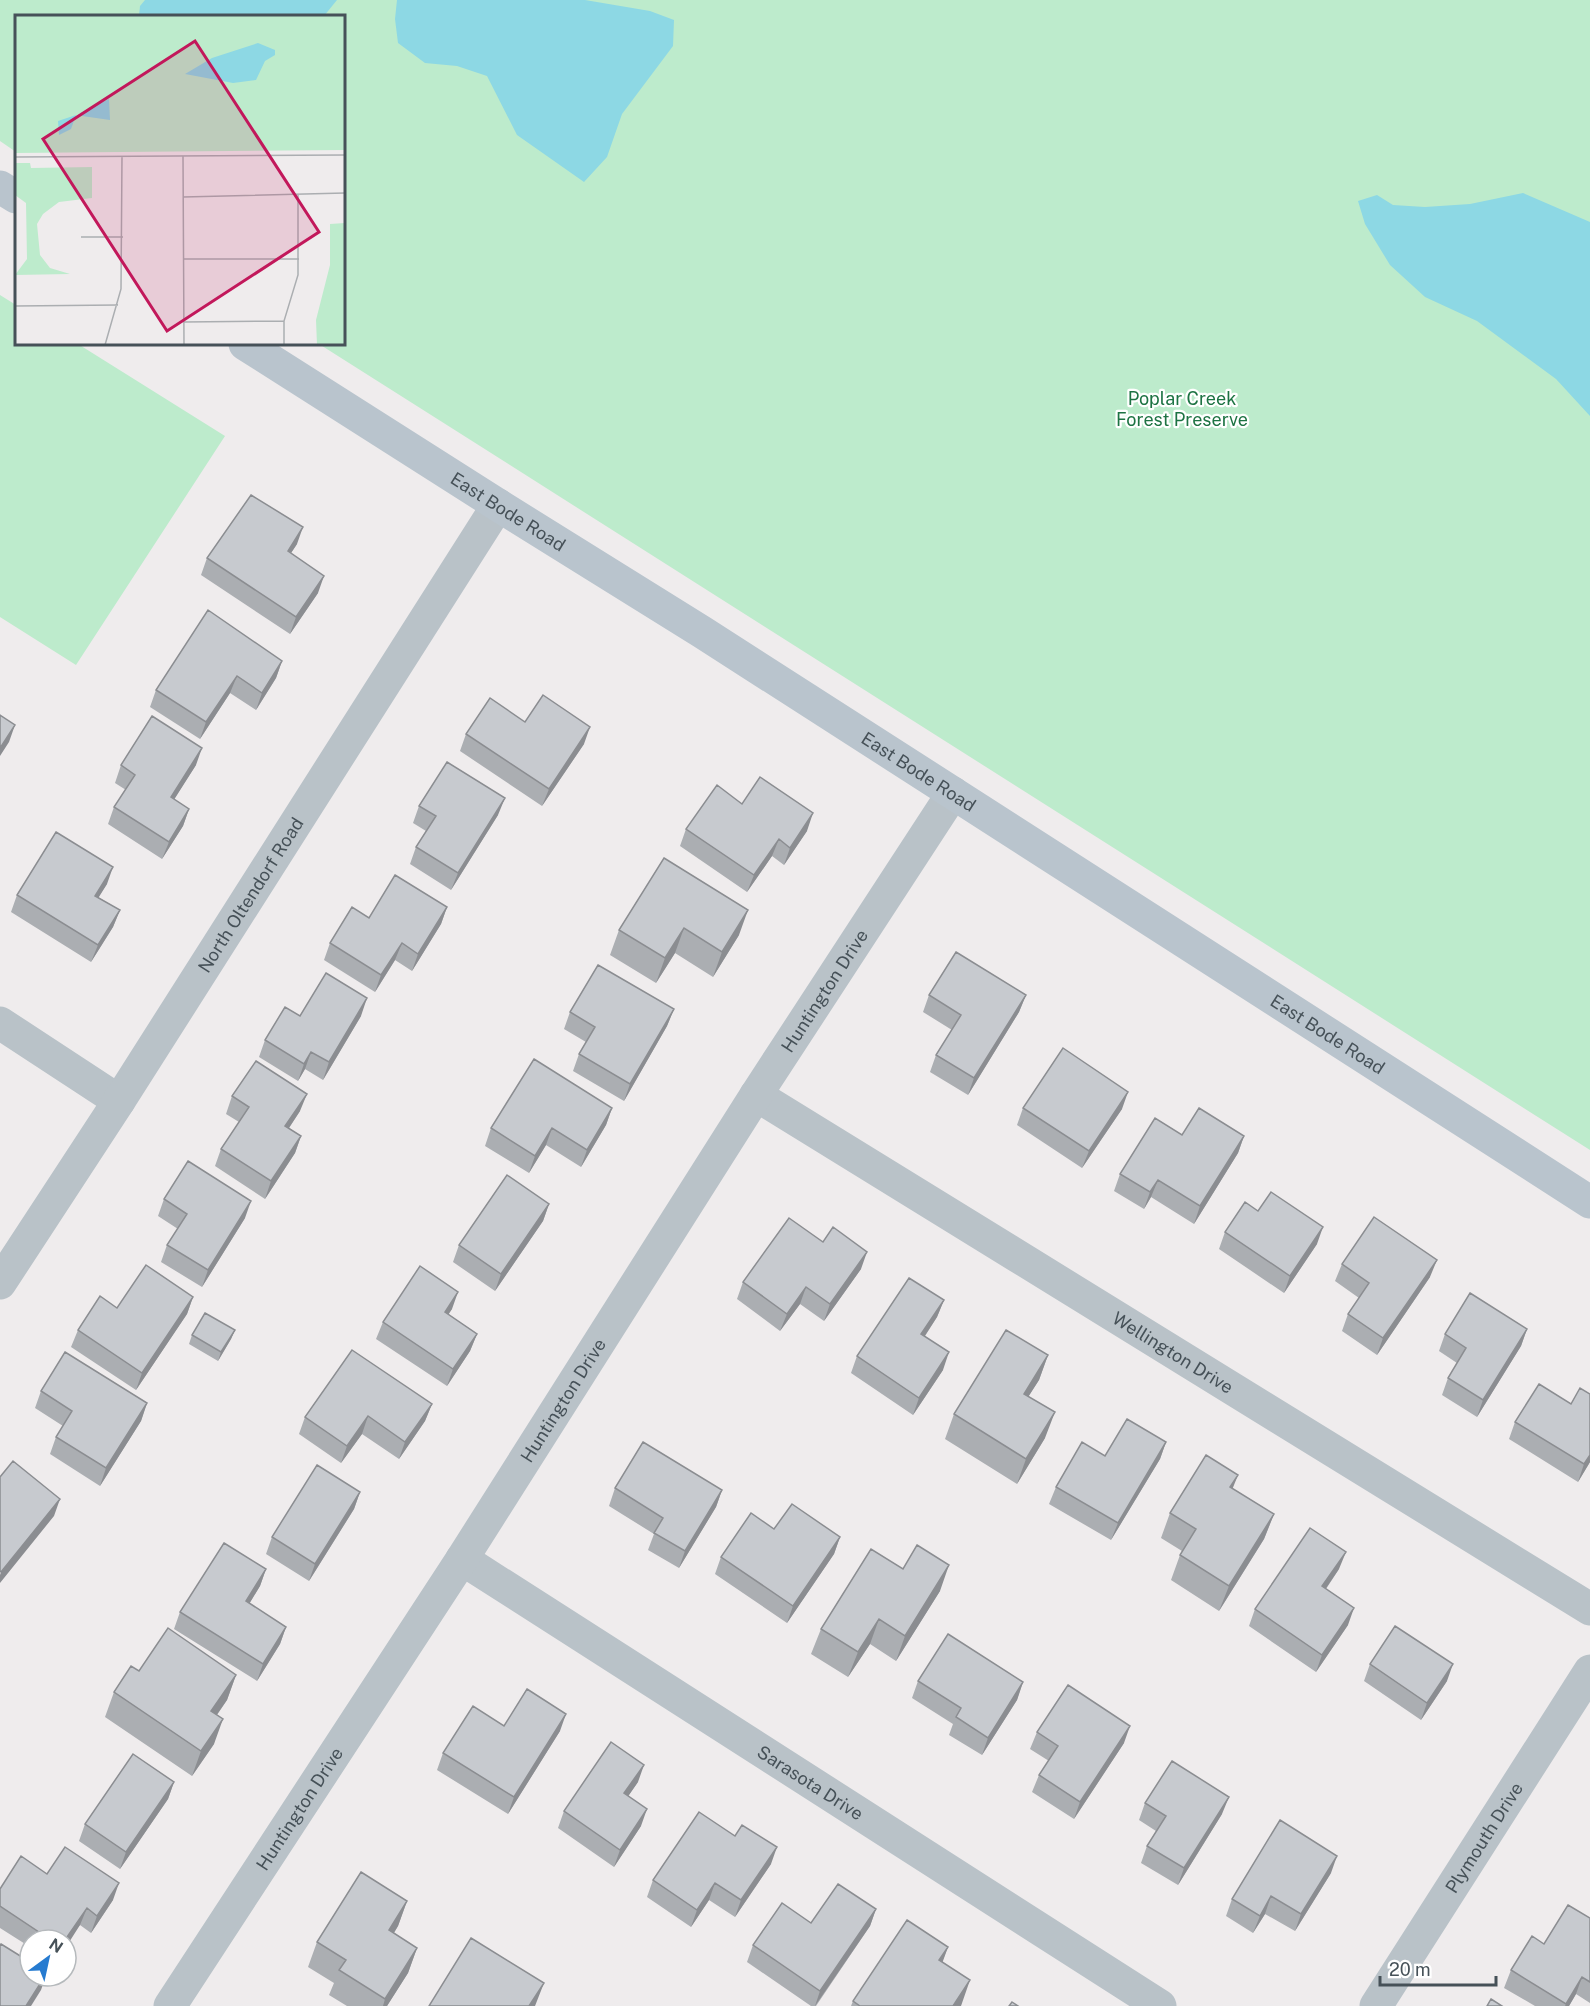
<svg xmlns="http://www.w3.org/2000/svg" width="1590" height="2006" font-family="'Public Sans',sans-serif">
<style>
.green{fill:#bdebcc}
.water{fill:#8dd8e4}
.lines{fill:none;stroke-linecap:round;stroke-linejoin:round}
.street{stroke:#b9c2c8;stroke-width:33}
.secondary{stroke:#b9c4cd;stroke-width:33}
.wall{fill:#abaeb2}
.shaded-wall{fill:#8b8d91}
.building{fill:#c7cacf;stroke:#8b8d91;stroke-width:1.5}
.labels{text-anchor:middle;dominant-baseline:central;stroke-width:4.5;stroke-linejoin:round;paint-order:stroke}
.park-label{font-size:18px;fill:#1d7343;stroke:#fff}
.street-label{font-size:18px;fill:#465158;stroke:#fff}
.inset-road{fill:none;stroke:#abaeb1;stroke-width:1.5}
.view{fill:#c2185b;fill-opacity:0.15;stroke:#c2185b;stroke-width:3}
.inset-edge{fill:none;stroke:#465158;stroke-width:3}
</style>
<rect width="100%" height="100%" fill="#efeced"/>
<path class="green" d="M0,0H1590V1150L319,344H344V16H16V152L0,141Z
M0,295L16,305V344H78L225,436L76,665L0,617Z"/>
<path class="water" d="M145,0H337L324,16H139L140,6Z
M397,0H585L650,11L674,20L673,46L622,114L607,157L584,182L517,135L487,76L457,66L425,63L398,43L395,19Z
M1523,193L1590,222V416L1556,379L1477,321L1425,297L1390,265L1365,224L1358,201L1377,195L1393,205L1425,207L1470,204Z"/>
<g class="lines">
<g class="street">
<path d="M0,1023L119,1101"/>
<path id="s1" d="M756,1095L1590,1609"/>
<path id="s2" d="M0,1283L119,1101L498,505"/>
<path id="s3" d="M462,1559L1160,2006"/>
<path id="s4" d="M170,2006L462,1559L756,1095L953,793"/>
<path id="s5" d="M1376,2006L1590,1671"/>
</g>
<g class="secondary">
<path d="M0,187L16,197"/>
<path id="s6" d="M245,344L498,505L702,632L1590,1202"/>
</g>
</g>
<path class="wall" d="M297,544L291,553L318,593L290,634L201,575L207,558Z
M282,661L276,678L256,710L230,693L200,739L150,707L156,690Z
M525,722L584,744L542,806L460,751L466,734Z
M121,765H196L174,799L189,809L183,826L162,859L108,824L114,807L126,790L115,783Z
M742,804L807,831L784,865L772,856L747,892L680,846L686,829Z
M419,806L498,815L451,890L410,864L416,847L426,831L413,823Z
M664,858L739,935L713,977L675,953L656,983L610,955L619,930Z
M107,884L98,897L120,910L113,927L91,962L11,912L17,895Z
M447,907L441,924L412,971L395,960L375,992L324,960L330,943L369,918Z
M929,995H1026L1019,1012L968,1095L930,1072L936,1055L952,1030L923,1012Z
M674,1009L667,1026L624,1101L573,1071L579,1054L586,1042L564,1029L570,1012Z
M300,1016H361L323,1080L305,1069L298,1081L259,1057L265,1040Z
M232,1096L300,1111L289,1128L301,1136L295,1153L265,1199L215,1166L221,1149L239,1122L226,1114Z
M612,1108L606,1125L581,1167L546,1145L529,1173L485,1146L491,1128Z
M1023,1108L1122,1109L1082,1168L1017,1125Z
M1182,1135L1244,1136L1238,1153L1194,1224L1151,1197L1144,1209L1114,1191L1120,1174Z
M164,1199L245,1218L202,1287L161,1262L167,1245L178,1229L158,1216Z
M549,1204L543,1221L495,1291L453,1262L459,1245Z
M1258,1211L1317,1244L1284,1293L1219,1249L1225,1232Z
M823,1242L861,1269L824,1321L800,1304L780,1331L737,1299L743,1282Z
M1342,1264L1430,1277L1377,1355L1342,1331L1348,1314L1359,1298L1335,1281Z
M193,1297L187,1314L136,1390L71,1347L78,1330Z
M944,1300L937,1317L925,1336L943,1370L913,1415L851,1373L857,1356Z
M452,1309L448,1314L477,1334L470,1351L447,1386L376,1339L383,1322Z
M1527,1329L1521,1346L1477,1417L1442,1395L1448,1378L1457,1363L1439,1351L1445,1334Z
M235,1330L231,1339L218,1361L189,1344L192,1335Z
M1048,1355L1039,1380L1028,1397L1045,1438L1017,1484L945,1439L954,1414Z
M41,1391L147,1403L141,1421L100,1486L50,1454L56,1437L63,1426L35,1408Z
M1590,1394V1462L1578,1482L1509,1439L1515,1422L1571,1404Z
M432,1404L425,1421L399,1459L362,1434L341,1463L299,1434L305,1417Z
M1166,1442L1160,1459L1111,1540L1049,1504L1056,1487L1105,1456Z
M615,1488L722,1490L716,1507L679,1568L648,1550L654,1534L609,1506Z
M1233,1489L1274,1514L1264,1539L1219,1611L1171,1580L1180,1555L1182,1551L1161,1538L1170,1513Z
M360,1492L354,1509L309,1581L266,1554L272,1537Z
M774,1529L840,1537L834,1554L787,1623L715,1574L721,1557Z
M266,1569L260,1586L249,1604L286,1627L280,1644L257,1681L174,1629L180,1612Z
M903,1569L940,1591L896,1661L870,1644L848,1677L811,1654L821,1629Z
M1339,1569L1326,1589L1348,1625L1316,1672L1249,1626L1255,1609Z
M1370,1664L1447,1681L1421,1720L1364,1681Z
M236,1675L227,1700L217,1715L214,1744L192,1776L105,1717L114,1692Z
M918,1681L1023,1682L1017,1700L982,1755L949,1735L953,1724L912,1698Z
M504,1726L560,1731L508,1814L437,1770L443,1753Z
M1037,1732L1124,1743L1074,1819L1032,1792L1039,1775L1049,1761L1030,1749Z
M174,1782L168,1799L120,1869L79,1841L85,1824Z
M638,1782L628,1796L641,1826L614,1867L558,1828L564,1811Z
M1145,1803L1222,1814L1178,1885L1141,1863L1147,1846L1156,1831L1139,1820Z
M735,1836L771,1864L735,1917L709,1900L691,1927L647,1897L653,1880Z
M1331,1873L1295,1931L1265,1914L1253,1933L1226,1916L1232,1899Z
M47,1874L113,1900L91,1933L80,1925L66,1940H30V1947L0,1928V1889Z
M407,1901L398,1926L394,1933L417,1948L408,1973L387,2006H347L329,1995L334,1983L308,1967L317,1942Z
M876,1909L870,1926L816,2006H811L747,1962L753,1945L811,1923Z
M1590,1918V2003L1576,1994L1569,2006H1535L1504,1988L1511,1970L1544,1944Z
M948,1947L942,1962L961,2006H851L853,2001Z"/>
<path class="shaded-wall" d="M303,527L297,544L281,568L288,551Z
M324,576L318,593L290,634L296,617Z
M282,661L276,678L256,710L262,693Z
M237,676L230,693L200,739L206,722Z
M15,725L9,742L0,756V748Z
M590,727L584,744L542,806L549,789Z
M202,748L196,765L165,814L171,797Z
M505,798L498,815L451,890L458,873Z
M189,809L183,826L162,859L169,842Z
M813,813L807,831L784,865L790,848Z
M779,839L772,856L747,892L754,875Z
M113,867L107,884L89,913L95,896Z
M447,907L441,924L412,971L418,954Z
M120,910L113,927L91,962L98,945Z
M748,910L739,935L713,977L722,952Z
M684,928L675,953L656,983L665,958Z
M402,943L395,960L375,992L381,975Z
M1026,995L1019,1012L968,1095L974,1078Z
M367,998L361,1016L323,1080L329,1062Z
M674,1009L667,1026L624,1101L630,1084Z
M311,1052L305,1069L298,1081L304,1064Z
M1128,1092L1122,1109L1082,1168L1089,1151Z
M307,1094L300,1111L279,1143L285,1126Z
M612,1108L606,1125L581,1167L587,1150Z
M552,1128L546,1145L529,1173L535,1156Z
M301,1136L295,1153L265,1199L271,1181Z
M1244,1136L1238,1153L1194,1224L1200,1206Z
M1158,1180L1151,1197L1144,1209L1150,1192Z
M251,1201L245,1218L202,1287L208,1270Z
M549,1204L543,1221L495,1291L501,1274Z
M1323,1227L1317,1244L1284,1293L1290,1276Z
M867,1252L861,1269L824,1321L830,1304Z
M1437,1260L1430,1277L1377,1355L1383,1338Z
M806,1287L800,1304L780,1331L787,1314Z
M458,1292L452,1309L439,1329L445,1312Z
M193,1297L187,1314L136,1390L142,1373Z
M944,1300L937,1317L915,1351L921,1334Z
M1527,1329L1521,1346L1477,1417L1483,1400Z
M235,1330L231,1339L218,1361L221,1352Z
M477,1334L470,1351L447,1386L453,1369Z
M949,1352L943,1370L913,1415L919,1398Z
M1048,1355L1039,1380L1014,1419L1024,1394Z
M147,1403L141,1421L100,1486L106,1468Z
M432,1404L425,1421L399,1459L405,1442Z
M1055,1412L1045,1438L1017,1484L1026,1459Z
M368,1416L362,1434L341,1463L347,1446Z
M1166,1442L1160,1459L1111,1540L1118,1523Z
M1590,1455V1462L1578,1482L1584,1464Z
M1238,1475L1228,1500L1230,1487Z
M722,1490L716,1507L679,1568L685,1551Z
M360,1492L354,1509L309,1581L315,1564Z
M60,1499L54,1516L0,1583V1575L1,1572Z
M1274,1514L1264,1539L1219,1611L1229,1586Z
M840,1537L834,1554L787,1623L793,1606Z
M1346,1552L1339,1569L1316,1603L1322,1586Z
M949,1565L940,1591L896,1661L905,1636Z
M266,1569L260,1586L240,1619L246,1601Z
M1354,1608L1348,1625L1316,1672L1322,1655Z
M879,1619L870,1644L848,1677L858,1652Z
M286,1627L280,1644L257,1681L263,1664Z
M1453,1664L1447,1681L1421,1720L1427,1703Z
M236,1675L227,1700L202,1736L211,1711Z
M1023,1682L1017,1700L982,1755L988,1738Z
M566,1714L560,1731L508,1814L514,1797Z
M223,1719L214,1744L192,1776L201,1751Z
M1130,1726L1124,1743L1074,1819L1080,1802Z
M644,1765L638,1782L618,1811L624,1793Z
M174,1782L168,1799L120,1869L126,1852Z
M1229,1797L1222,1814L1178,1885L1184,1868Z
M647,1809L641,1826L614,1867L620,1850Z
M777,1847L771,1864L735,1917L741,1900Z
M1337,1856L1331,1873L1295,1931L1301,1914Z
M119,1883L113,1900L91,1933L97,1916Z
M715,1883L709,1900L691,1927L697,1910Z
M1271,1896L1265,1914L1253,1933L1260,1916Z
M407,1901L398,1926L380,1955L389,1930Z
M87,1908L80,1925L66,1947V1940H65Z
M876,1909L870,1926L815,2006L820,1991Z
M948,1947L939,1972V1960Z
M417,1948L408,1973L387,2006H383L385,1999Z
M45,1976H46L41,1990L31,2006H26Z
M1582,1977L1576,1994L1569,2006H1565Z
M970,1980L961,2006H953Z
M544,1983L535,2006H529Z"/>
<path class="building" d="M251,495L303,527L288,551L324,576L296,617L207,558Z
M208,610L282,661L262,693L237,676L206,722L156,690Z
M543,695L590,727L549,789L466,734L490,698L525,722Z
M0,715L15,725L0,748Z
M152,716L202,748L171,797L189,809L169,842L114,807L135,775L121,765Z
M447,762L505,798L458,873L416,847L436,816L419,806Z
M760,777L813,813L790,848L779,839L754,875L686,829L717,785L742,804Z
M56,832L113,867L95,896L120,910L98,945L17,895Z
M664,858L748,910L722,952L684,928L665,958L619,930Z
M395,875L447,907L418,954L402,943L381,975L330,943L352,907L369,918Z
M956,952L1026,995L974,1078L936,1055L961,1015L929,995Z
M598,965L674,1009L630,1084L579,1054L595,1027L570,1012Z
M326,973L367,998L329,1062L311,1052L304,1064L265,1040L285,1007L300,1016Z
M1063,1048L1128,1092L1089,1151L1023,1108Z
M534,1059L612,1108L587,1150L552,1128L535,1156L491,1128Z
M256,1061L307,1094L285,1126L301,1136L271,1181L221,1149L249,1107L232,1096Z
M1199,1108L1244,1136L1200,1206L1158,1180L1150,1192L1120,1174L1155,1118L1182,1135Z
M188,1161L251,1201L208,1270L167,1245L187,1214L164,1199Z
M507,1175L549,1204L501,1274L459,1245Z
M1271,1192L1323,1227L1290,1276L1225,1232L1245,1202L1258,1211Z
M1374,1217L1437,1260L1383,1338L1348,1314L1369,1283L1342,1264Z
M789,1218L823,1242L833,1227L867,1252L830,1304L806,1287L787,1314L743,1282Z
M146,1265L193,1297L142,1373L78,1330L100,1296L117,1308Z
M420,1266L458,1292L445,1312L477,1334L453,1369L383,1322Z
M909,1278L944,1300L921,1334L949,1352L919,1398L857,1356Z
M1470,1293L1527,1329L1483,1400L1448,1378L1466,1348L1445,1334Z
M205,1313L235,1330L221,1352L192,1335Z
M1006,1330L1048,1355L1024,1394L1055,1412L1026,1459L954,1414Z
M352,1350L432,1404L405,1442L368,1416L347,1446L305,1417Z
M65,1352L147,1403L106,1468L56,1437L72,1411L41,1391Z
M1539,1384L1571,1404L1580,1388L1590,1394V1455L1584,1464L1515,1422Z
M1127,1419L1166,1442L1118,1523L1056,1487L1082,1442L1105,1456Z
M643,1442L722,1490L685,1551L654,1533L663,1518L615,1488Z
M1206,1455L1238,1475L1230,1487L1274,1514L1229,1586L1180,1555L1196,1529L1170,1513Z
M13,1461L60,1499L1,1572L0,1571V1477Z
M317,1465L360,1492L315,1564L272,1537Z
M792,1504L840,1537L793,1606L721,1557L751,1513L774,1529Z
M1310,1528L1346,1552L1322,1586L1354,1608L1322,1655L1255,1609Z
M224,1543L266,1569L246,1601L286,1627L263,1664L180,1612Z
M917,1545L949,1565L905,1636L879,1619L858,1652L821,1629L871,1549L903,1569Z
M1395,1626L1453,1664L1427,1703L1370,1664Z
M168,1628L236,1675L211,1711L223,1719L201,1751L114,1692L131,1666L139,1671Z
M948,1634L1023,1682L988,1738L956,1717L961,1708L918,1681Z
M1068,1685L1130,1726L1080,1802L1039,1775L1058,1746L1037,1732Z
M527,1689L566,1714L514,1797L443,1753L473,1706L504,1726Z
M611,1742L644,1765L624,1793L647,1809L620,1850L564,1811Z
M133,1754L174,1782L126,1852L85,1824Z
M1172,1761L1229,1797L1184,1868L1147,1846L1166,1816L1145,1803Z
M699,1812L735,1836L742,1825L777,1847L741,1900L715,1883L697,1910L653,1880Z
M1280,1820L1337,1856L1301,1914L1271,1896L1260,1916L1232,1899Z
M65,1847L119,1883L97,1916L87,1908L65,1940H51L0,1906V1889L21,1856L47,1874Z
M361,1872L407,1901L389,1930L417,1948L385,1999L339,1970L346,1960L317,1942Z
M838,1884L876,1909L820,1991L753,1945L782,1903L811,1923Z
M1568,1905L1590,1918V1982L1582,1977L1566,2004L1511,1970L1532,1936L1544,1944Z
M907,1920L948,1947L939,1960L970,1980L953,2006H860L853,2001Z
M471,1938L544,1983L529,2006H429Z
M1,1944L30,1962V1976H45L26,2006H0V1946Z
M1491,1999L1502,2006H1487Z
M1012,2002L1018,2006H1009Z"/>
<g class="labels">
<g class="park-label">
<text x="1182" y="398">Poplar Creek<tspan x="1182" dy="21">Forest Preserve</tspan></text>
</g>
<g class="street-label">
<text stroke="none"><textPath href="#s6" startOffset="312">East Bode Road</textPath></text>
<text stroke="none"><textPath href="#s6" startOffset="798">East Bode Road</textPath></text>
<text stroke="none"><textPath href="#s2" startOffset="462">North Oltendorf Road</textPath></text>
<text stroke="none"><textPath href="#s4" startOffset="1208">Huntington Drive</textPath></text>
<text stroke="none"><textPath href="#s6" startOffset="1284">East Bode Road</textPath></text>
<text stroke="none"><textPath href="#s1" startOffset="490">Wellington Drive</textPath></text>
<text stroke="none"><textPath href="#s4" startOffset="722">Huntington Drive</textPath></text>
<text stroke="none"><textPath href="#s3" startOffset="414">Sarasota Drive</textPath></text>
<text stroke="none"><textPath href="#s4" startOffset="236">Huntington Drive</textPath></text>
<text stroke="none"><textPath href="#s5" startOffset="200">Plymouth Drive</textPath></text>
</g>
</g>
<g transform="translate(15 15)">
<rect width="330" height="330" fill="#efeced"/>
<path d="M0,0H330V135L0,138ZM0,148H15L16,153L77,152V183L44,187L28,199L22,209L25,240L35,253L55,259L0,260L12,244L11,188L0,180ZM330,208V330H302L301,305L315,250V209Z" fill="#bdebcc"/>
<path d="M243,28L260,35V40L250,46L241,65L218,68L170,59L197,43ZM94,84L95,105L67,101L65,98ZM61,100L56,114L44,120L43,106Z" fill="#8dd8e4"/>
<path class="inset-road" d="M168,141L169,330M0,142L330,140M168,182L330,178M66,222H108M169,244H284M0,291L103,290M169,307L269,306M90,330L106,274L107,141M269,330V306L283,260V179"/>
<path class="view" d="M180,26L304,217L152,316L28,124Z"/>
<rect width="330" height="330" class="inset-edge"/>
</g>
<g transform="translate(48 1958) rotate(33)"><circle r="28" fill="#ffffff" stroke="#b5b9bc" stroke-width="1.5"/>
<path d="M0-4.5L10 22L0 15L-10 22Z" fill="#267bd0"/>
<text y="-9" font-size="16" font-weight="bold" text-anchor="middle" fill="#465158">N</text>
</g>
<path d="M1380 1976v9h116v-9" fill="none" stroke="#465158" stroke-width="3"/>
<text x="1389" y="1976" font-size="18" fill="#465158" stroke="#ffffff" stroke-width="4.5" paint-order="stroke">20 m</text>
</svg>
